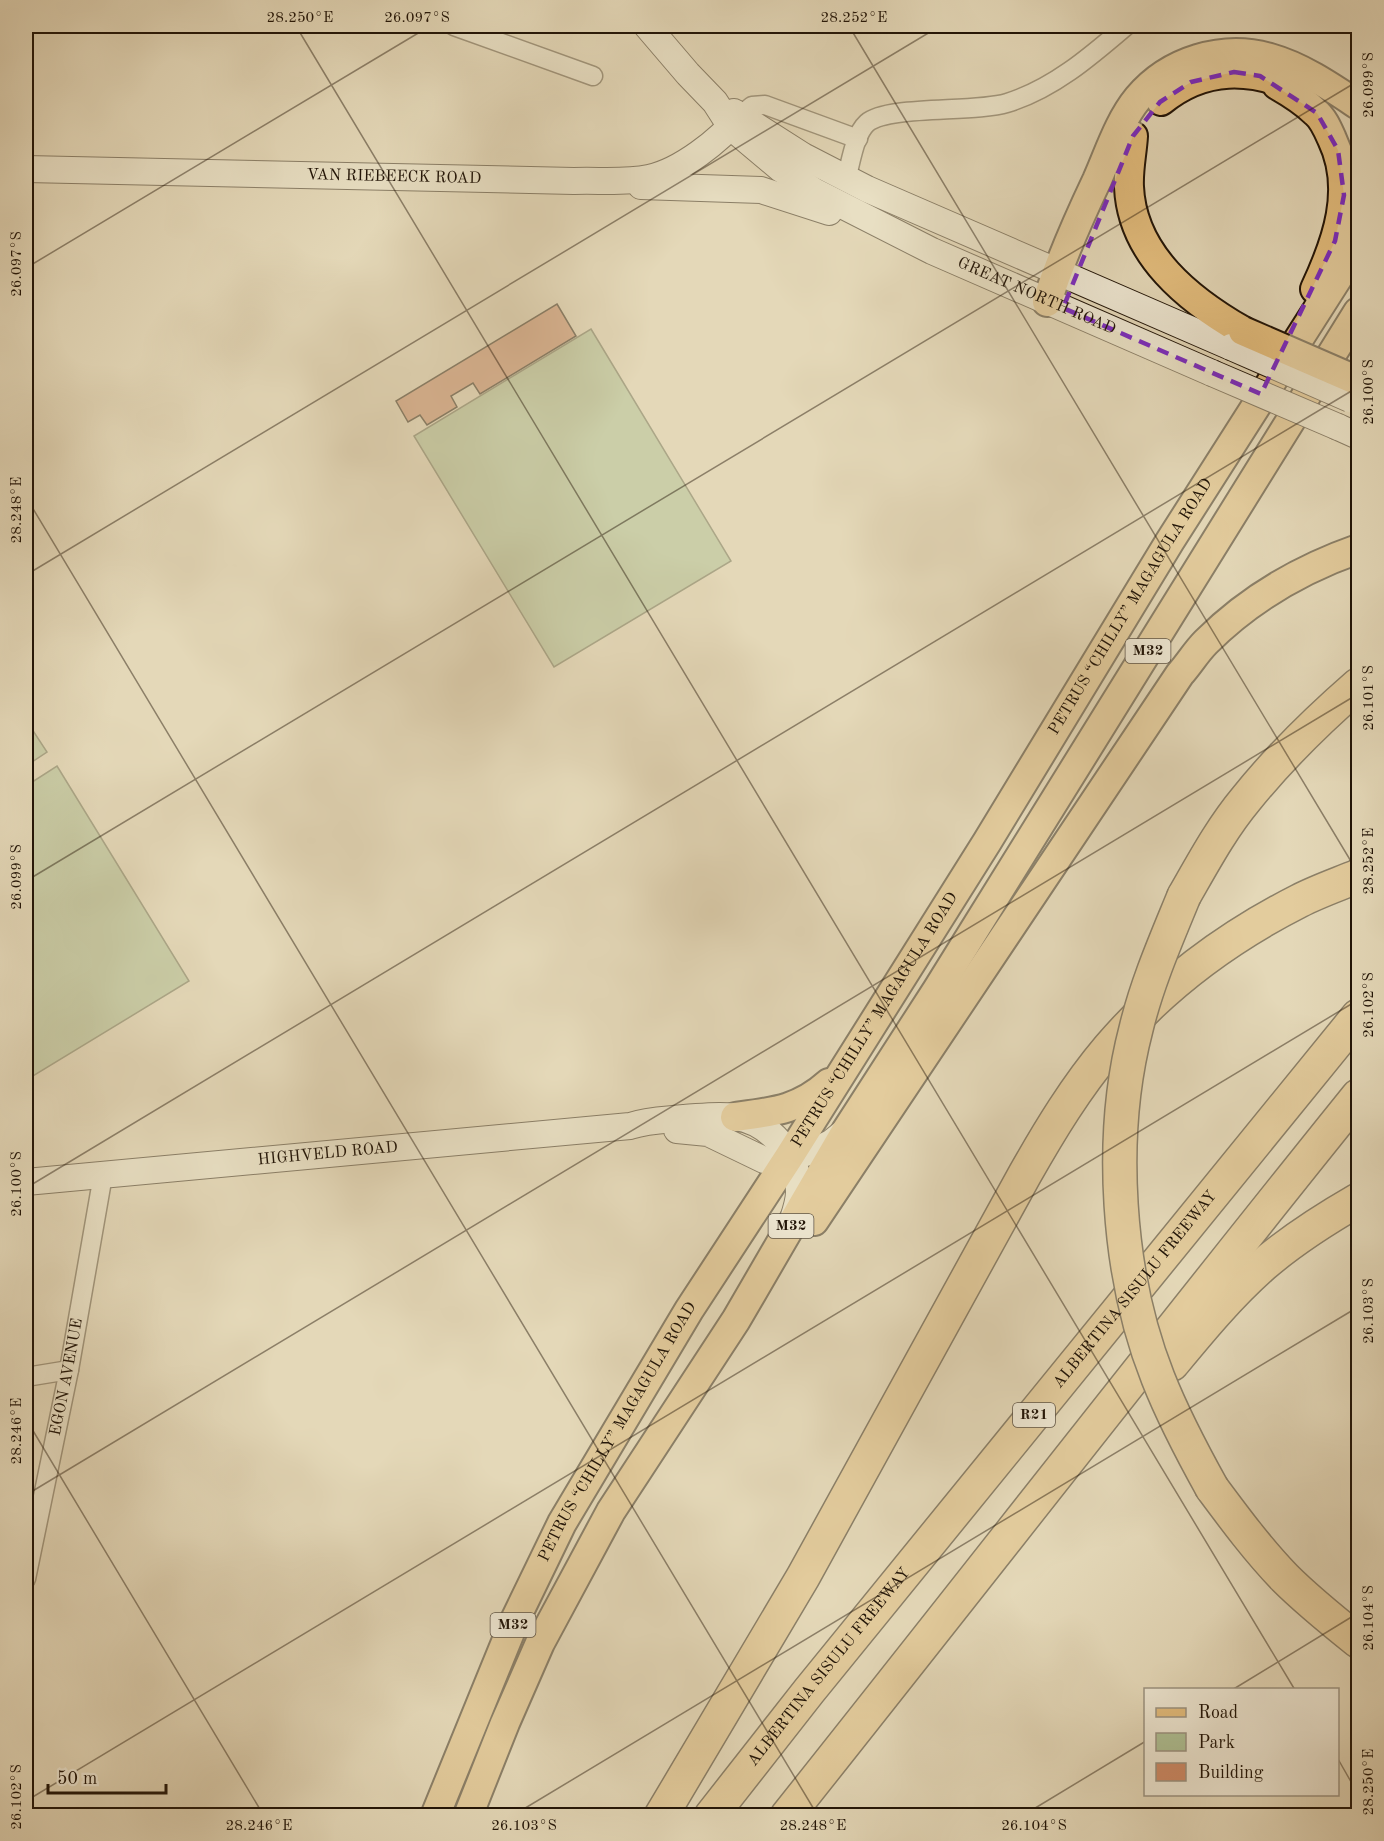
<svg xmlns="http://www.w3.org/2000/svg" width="1384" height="1841" font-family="'Old Standard TT',serif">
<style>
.green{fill:#aec094;stroke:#686a4e;stroke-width:1.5}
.building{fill:#ce8b67;stroke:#211407;stroke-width:1.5}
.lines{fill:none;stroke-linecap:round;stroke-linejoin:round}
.street-casing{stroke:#524533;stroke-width:21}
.secondary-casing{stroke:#211407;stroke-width:28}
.primary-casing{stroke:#211407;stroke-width:32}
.highway-casing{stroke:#211407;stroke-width:36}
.street{stroke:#ede6d1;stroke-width:18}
.secondary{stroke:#ede6d1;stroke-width:26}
.primary{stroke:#e2bc7c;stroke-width:28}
.highway{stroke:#e2bc7c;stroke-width:33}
.secondary-bridge-casing{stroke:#211407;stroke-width:28;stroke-linecap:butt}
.primary-bridge-casing{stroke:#211407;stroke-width:32;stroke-linecap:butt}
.highway-bridge-casing{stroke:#211407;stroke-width:36;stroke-linecap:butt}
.secondary-bridge{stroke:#ede6d1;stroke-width:26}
.primary-bridge{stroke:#e2bc7c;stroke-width:28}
.highway-bridge{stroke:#e2bc7c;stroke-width:33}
.marked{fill:none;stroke:#7b2cbf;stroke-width:4.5;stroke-dasharray:12 8;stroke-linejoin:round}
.ticks{fill:none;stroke:#211407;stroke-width:1.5;stroke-opacity:0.45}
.labels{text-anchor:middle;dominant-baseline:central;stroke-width:4.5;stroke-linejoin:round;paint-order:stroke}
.shield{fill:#ede6d1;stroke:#5e5344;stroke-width:1.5}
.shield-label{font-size:15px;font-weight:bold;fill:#211407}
.street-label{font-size:16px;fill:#211407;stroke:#ede6d1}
.neatline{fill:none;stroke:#211407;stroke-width:2}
.ticks-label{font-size:15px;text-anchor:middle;fill:#211407}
</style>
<rect width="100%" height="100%" fill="#e4d8b8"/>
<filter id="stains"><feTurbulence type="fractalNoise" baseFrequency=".00333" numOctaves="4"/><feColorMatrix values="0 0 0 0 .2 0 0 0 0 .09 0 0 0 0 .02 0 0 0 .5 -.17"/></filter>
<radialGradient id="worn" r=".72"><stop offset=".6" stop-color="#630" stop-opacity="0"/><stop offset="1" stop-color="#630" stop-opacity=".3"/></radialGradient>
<path class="green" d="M591,329L731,561L554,667L414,436Z
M26,720L47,752L26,766Z
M57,766L189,981L28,1079L26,1075V786Z"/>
<path class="building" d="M557,304L576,336L480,394L473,383L451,396L457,407L427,425L420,415L408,422L396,401Z"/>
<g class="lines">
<g class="street-casing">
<g id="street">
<path d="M454,26L593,76"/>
<path d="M740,116L752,106L765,105L858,139"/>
<path d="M846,179C851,163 854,135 867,123C888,105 974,113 1007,103C1053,89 1091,56 1126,26"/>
<path d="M26,1377L69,1370"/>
<path id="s1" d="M26,1579L69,1370L103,1175"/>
</g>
</g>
<g class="secondary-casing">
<g id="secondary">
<path id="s2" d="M647,26L688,74L715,102L731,127L781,169L814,191L932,251L1212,373"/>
<path d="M734,112L803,156L867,189L1231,347"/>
<path id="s3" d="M26,169L574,181C598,180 625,183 649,178C681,171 719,141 740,116"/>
<path d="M641,186L761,190L829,212"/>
<path d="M1338,427L1358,436"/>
<path d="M677,1130L708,1133L764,1160L776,1161L817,1150L831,1143L846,1131"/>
<path id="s4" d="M26,1182L630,1126C648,1120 665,1120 684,1118C701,1117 719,1114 735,1117C770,1122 799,1156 799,1192C799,1201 796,1210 793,1219"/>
</g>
</g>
<g class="primary-casing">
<g id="primary">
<path d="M1277,85C1291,93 1304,101 1315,112C1323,118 1328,130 1332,139C1356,189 1337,242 1315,289"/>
<path d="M1161,101C1204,66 1251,67 1300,90"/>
<path d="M1133,136C1132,153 1128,170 1129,187C1132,255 1189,300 1243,331"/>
<path d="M1047,302C1060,260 1078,220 1097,180C1109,153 1119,121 1138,98C1169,61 1223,44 1270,58C1302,67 1331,87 1358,105"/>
<path d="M735,1117C773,1112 799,1110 829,1083"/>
<path d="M814,1221L1180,674C1189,664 1196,652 1206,642C1249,599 1301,569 1358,549"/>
<path id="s5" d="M435,1816L515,1620L562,1523L689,1310L789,1157L987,842L1170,541L1358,246"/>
<path d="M468,1816L505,1723L540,1643L611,1511L736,1320L846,1131L937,990L1358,312"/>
</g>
</g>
<g class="highway-casing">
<g id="highway">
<path d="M1184,896C1203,863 1221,829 1246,799C1279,758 1319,719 1358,685"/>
<path d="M1172,1364C1201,1329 1229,1295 1263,1265C1292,1240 1325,1219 1358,1200"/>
<path d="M1212,1488C1235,1519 1258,1550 1285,1578C1308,1601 1333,1621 1358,1641"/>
<path d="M661,1816L803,1577L1025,1174C1050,1130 1076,1087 1109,1048C1161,987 1228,937 1299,901C1318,891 1339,884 1358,876"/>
<path id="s6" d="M711,1816L809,1691L1358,1016"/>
<path d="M787,1816C978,1576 1166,1334 1358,1096"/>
</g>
</g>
<use href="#street" class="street"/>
<use href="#secondary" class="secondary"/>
<use href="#primary" class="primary"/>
<use href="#highway" class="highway"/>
<g class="secondary-bridge-casing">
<path id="secondary-bridge" d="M1231,347L1350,399
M1212,373L1338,427"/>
</g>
<g class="primary-bridge-casing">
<path id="primary-bridge" d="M1243,331L1358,381"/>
</g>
<g class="highway-bridge-casing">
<path id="highway-bridge" d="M1184,896C1166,940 1147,983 1136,1029C1108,1136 1117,1275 1158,1378C1173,1416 1192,1452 1212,1488"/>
</g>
<use href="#secondary-bridge" class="secondary-bridge"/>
<use href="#primary-bridge" class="primary-bridge"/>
<use href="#highway-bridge" class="highway-bridge"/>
</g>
<path d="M0 0H1384V1841H0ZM1234,72L1260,76L1317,113L1338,150L1344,195L1335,241L1261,394L1063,308L1133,136L1160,102L1191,82Z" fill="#e4d8b8" fill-opacity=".55" fill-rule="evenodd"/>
<path class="marked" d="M1234,72L1260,76L1317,113L1338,150L1344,195L1335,241L1261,394L1063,308L1133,136L1160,102L1191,82Z"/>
<path class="ticks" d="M296,26L1295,1690M849,26L1358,873M26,268L430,26M26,497L818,1816M26,575L940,26M26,881L1358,81M26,1188L1358,387M26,1419L264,1816M26,1495L1358,694M1232,1690L1358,1613M1338,1759L1358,1794M26,1801L1358,1000M512,1816L1358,1307M1022,1816L1146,1741"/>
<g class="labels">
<g class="shield">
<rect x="1125.5" y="639" width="45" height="24" rx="4.5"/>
<rect x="768.5" y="1214" width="45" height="24" rx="4.5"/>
<rect x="1013" y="1403" width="42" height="24" rx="4.5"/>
<rect x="490.5" y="1613" width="45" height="24" rx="4.5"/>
</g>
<g class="shield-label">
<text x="1148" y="651">M32</text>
<text x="791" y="1226">M32</text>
<text x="1034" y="1415">R21</text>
<text x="513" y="1625">M32</text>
</g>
<g class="street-label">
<text stroke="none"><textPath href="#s3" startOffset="368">VAN RIEBEECK ROAD</textPath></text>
<text stroke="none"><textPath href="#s2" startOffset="483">GREAT NORTH ROAD</textPath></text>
<text stroke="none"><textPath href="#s5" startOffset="1398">PETRUS “CHILLY” MAGAGULA ROAD</textPath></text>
<text stroke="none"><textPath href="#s5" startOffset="912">PETRUS “CHILLY” MAGAGULA ROAD</textPath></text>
<text stroke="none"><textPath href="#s4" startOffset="303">HIGHVELD ROAD</textPath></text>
<text stroke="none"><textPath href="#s6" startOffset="676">ALBERTINA SISULU FREEWAY</textPath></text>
<text stroke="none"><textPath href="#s1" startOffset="206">EGON AVENUE</textPath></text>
<text stroke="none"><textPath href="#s5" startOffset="426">PETRUS “CHILLY” MAGAGULA ROAD</textPath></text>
<text stroke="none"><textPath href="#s6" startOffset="190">ALBERTINA SISULU FREEWAY</textPath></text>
</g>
</g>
<rect width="1384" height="1841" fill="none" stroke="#e4d8b8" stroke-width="66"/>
<rect x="1144" y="1688" width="195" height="108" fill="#ede6d1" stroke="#9b9280" stroke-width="1.5"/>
<rect x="1156" y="1708" width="30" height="9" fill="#e2bc7c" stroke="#9b9280" stroke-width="1.5"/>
<text x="1198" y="1718" font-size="18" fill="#211407">Road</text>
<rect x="1156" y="1733" width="30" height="18" fill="#aec094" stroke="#9b9280" stroke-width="1.5"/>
<text x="1198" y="1748" font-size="18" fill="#211407">Park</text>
<rect x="1156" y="1763" width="30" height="18" fill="#ce8b67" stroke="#9b9280" stroke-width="1.5"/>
<text x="1198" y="1778" font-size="18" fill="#211407">Building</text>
<path d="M48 1784v9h118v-9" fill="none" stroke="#211407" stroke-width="3"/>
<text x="57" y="1784" font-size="18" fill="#211407" stroke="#ede6d1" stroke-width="4.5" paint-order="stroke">50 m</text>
<rect x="33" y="33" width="1318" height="1775" class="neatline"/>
<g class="ticks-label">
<text x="300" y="22">28.250°E</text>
<text x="417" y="22">26.097°S</text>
<text x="854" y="22">28.252°E</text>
<text transform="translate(1368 85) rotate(-90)" y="5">26.099°S</text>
<text transform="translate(16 264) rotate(-90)" y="5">26.097°S</text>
<text transform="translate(1368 392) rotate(-90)" y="5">26.100°S</text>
<text transform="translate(16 510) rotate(-90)" y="5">28.248°E</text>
<text transform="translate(1368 698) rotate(-90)" y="5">26.101°S</text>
<text transform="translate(1368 861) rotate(-90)" y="5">28.252°E</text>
<text transform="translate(16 877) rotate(-90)" y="5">26.099°S</text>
<text transform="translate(1368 1005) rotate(-90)" y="5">26.102°S</text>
<text transform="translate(16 1184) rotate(-90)" y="5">26.100°S</text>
<text transform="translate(1368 1311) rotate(-90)" y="5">26.103°S</text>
<text transform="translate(16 1431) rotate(-90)" y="5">28.246°E</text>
<text transform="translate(1368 1618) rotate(-90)" y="5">26.104°S</text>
<text transform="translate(1368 1782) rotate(-90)" y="5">28.250°E</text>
<text transform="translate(16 1797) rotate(-90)" y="5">26.102°S</text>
<text x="259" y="1830">28.246°E</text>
<text x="524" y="1830">26.103°S</text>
<text x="813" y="1830">28.248°E</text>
<text x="1034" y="1830">26.104°S</text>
</g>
<rect width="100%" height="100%" filter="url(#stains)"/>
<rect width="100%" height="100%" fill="url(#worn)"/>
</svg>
